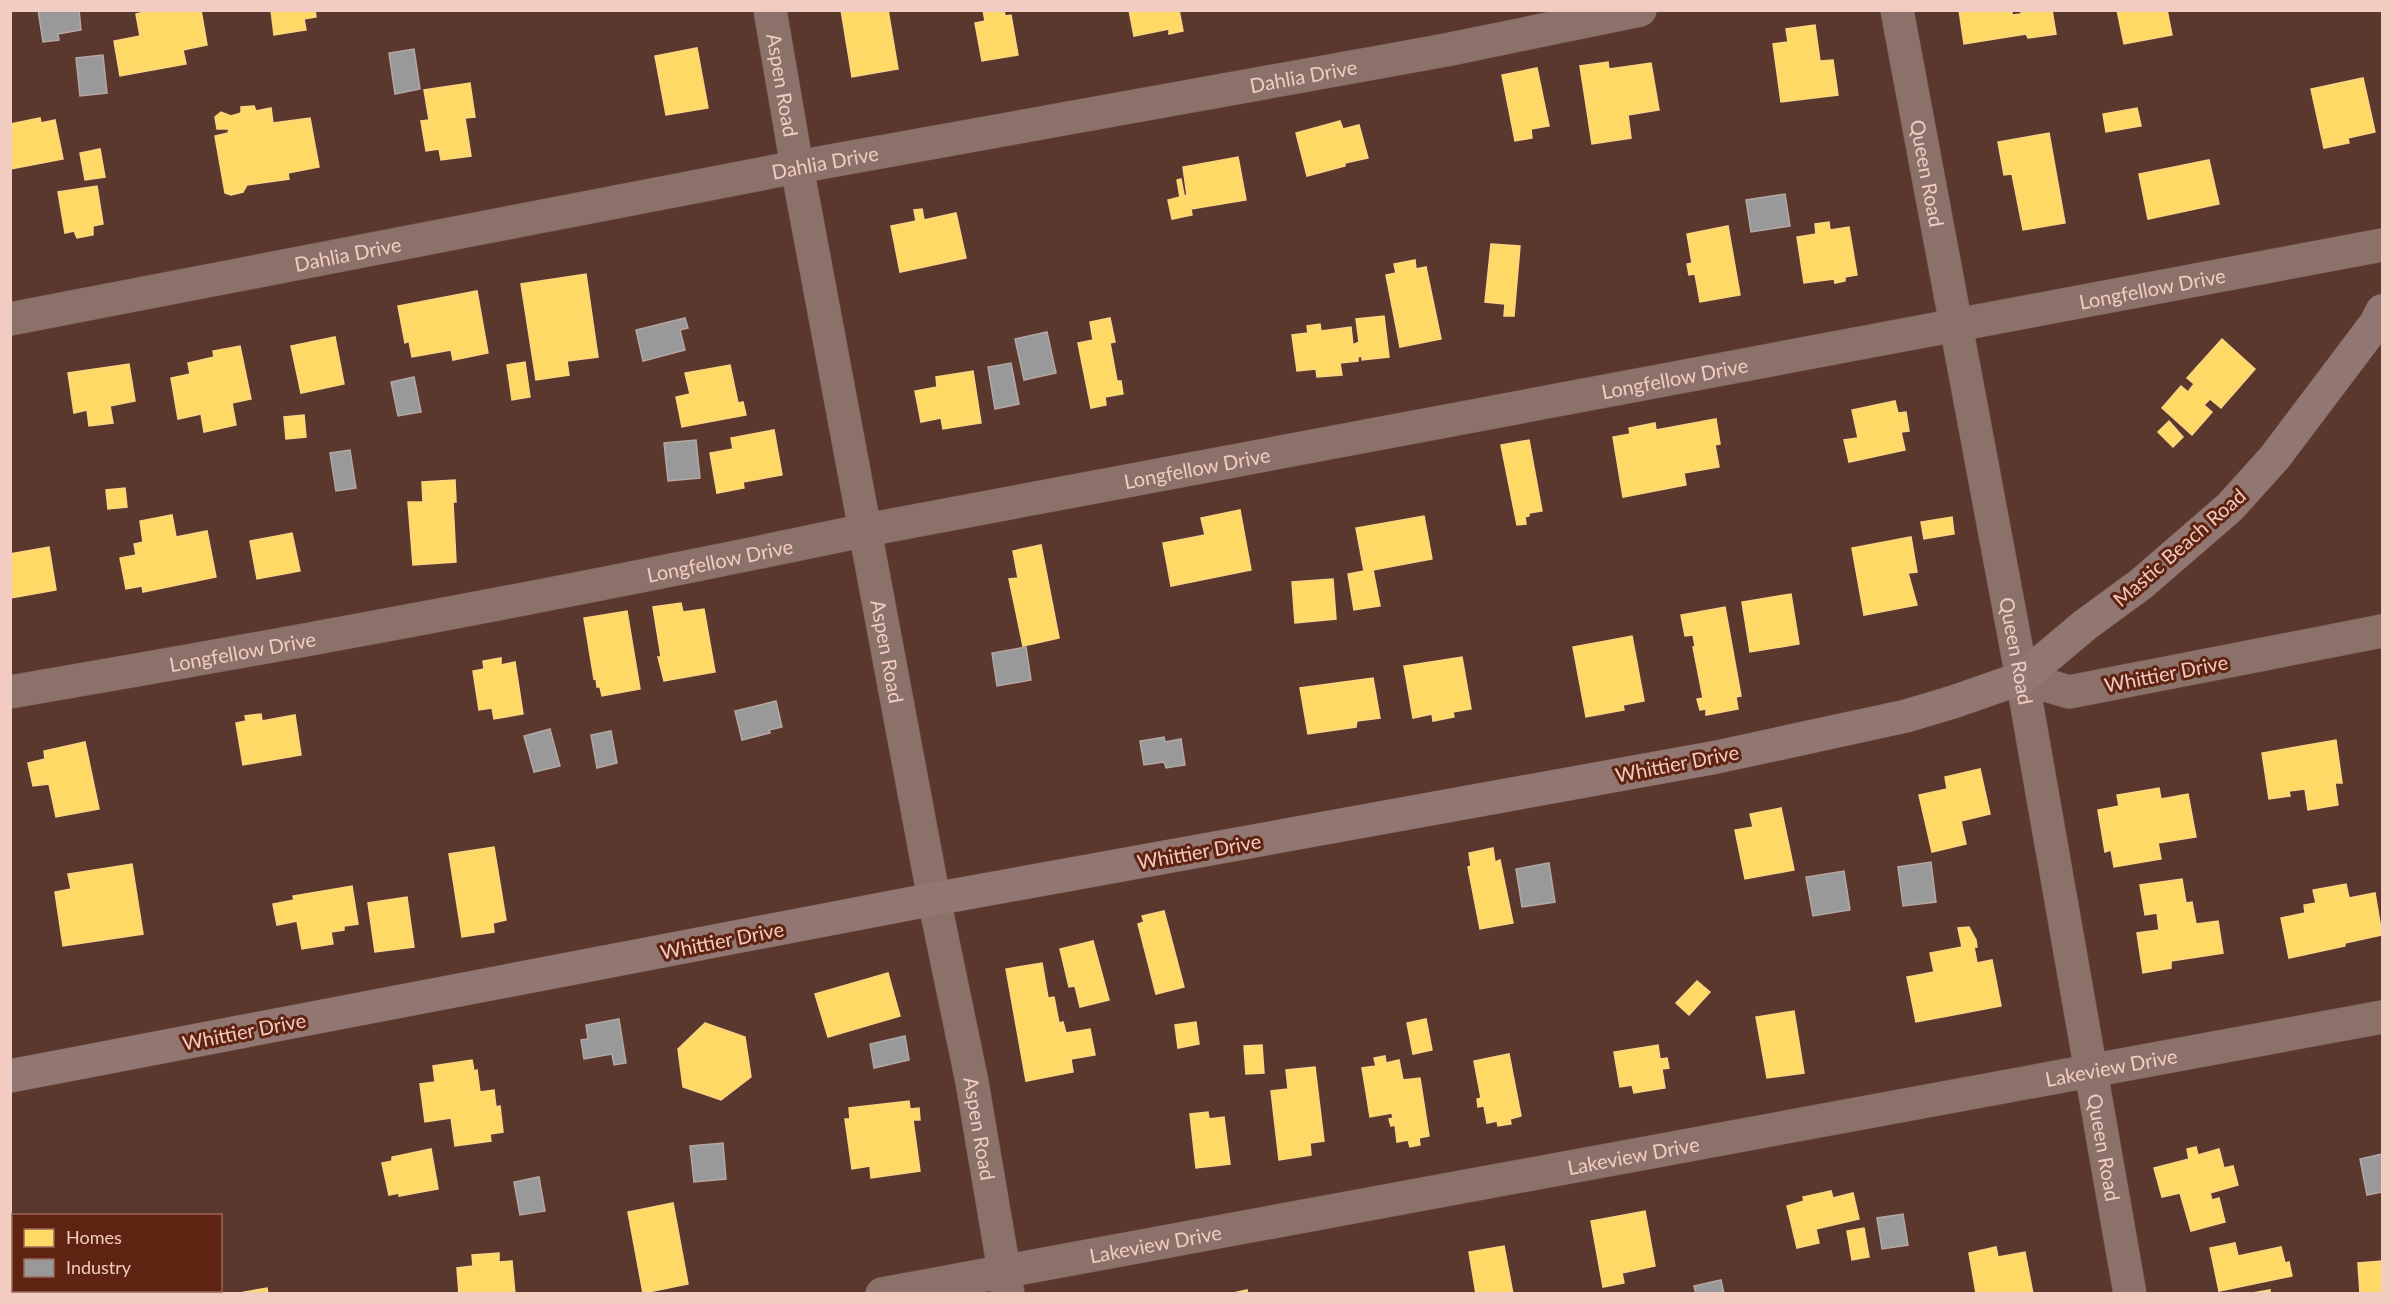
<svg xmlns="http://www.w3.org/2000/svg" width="2393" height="1304" font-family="Lato,sans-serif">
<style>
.homes{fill:#ffd966;stroke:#fbd581;stroke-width:1.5}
.industry{fill:#999;stroke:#b4a8a5;stroke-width:1.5}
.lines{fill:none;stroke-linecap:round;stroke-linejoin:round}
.street-casing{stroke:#73554c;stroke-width:34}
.secondary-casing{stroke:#73554c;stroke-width:34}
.street{stroke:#8c716a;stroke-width:33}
.secondary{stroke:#917671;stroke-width:33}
.labels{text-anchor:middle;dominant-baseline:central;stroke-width:6;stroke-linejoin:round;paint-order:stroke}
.street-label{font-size:20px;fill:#f2ccc1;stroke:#5f2312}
</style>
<rect width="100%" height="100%" fill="#5a382e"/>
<path class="homes" d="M152,10H201L207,45L183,50L186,64L120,76L114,41L140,36L136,14Z
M271,10H315L316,17L304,19L306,30L274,35Z
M841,10H888L898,69L852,77Z
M983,10H1004L1005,16L1011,15L1018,55L982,61L975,23L985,21Z
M1129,10H1179L1183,31L1169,34V29L1134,36Z
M1959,10H2012V15L2021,14V10H2052L2056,34L2028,38L2026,34L1964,44Z
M2117,10H2167L2172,35L2124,44Z
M1815,25L1820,61L1833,60L1838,95L1781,102L1773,44L1788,42L1786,29Z
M697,48L708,108L666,115L655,56Z
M1608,62L1609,69L1651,63L1659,110L1628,115L1631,138L1592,144L1580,66Z
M1537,68L1549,126L1531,129L1532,138L1515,141L1502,75Z
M2363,78L2375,132L2348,138L2349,143L2324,148L2311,89Z
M470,83L475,117L465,118L471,156L441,160L439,149L426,151L421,121L429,120L424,90Z
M254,106L256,111L271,108L273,123L310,118L319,167L288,173L289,179L247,185L243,192L231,195L225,193L215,136L228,133L229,129H217L215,117L221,112L231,116L241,113V107Z
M2137,108L2141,126L2106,132L2103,114Z
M40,118L41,123L55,120L63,159L10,169V124Z
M1340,121L1343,129L1359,125L1368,158L1345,163V166L1307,176L1296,133Z
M2049,133L2065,223L2023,230L2012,174L2004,175L1998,142Z
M100,149L105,177L85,180L80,153Z
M1238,157L1246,200L1191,209L1192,215L1172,219L1168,200L1180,197L1177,180L1181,179L1184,195L1187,196L1183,167Z
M2209,160L2219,204L2148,219L2139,174Z
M97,186L103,224L93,226V235L77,238L74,231L65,233L58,192Z
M922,209L924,220L956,213L966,258L900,272L891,226L916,221L914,210Z
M1829,222L1830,230L1849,227L1857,275L1845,277V281L1835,283L1834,279L1804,283L1797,237L1816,234L1815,224Z
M1728,226L1740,295L1700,302L1695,274L1689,275L1687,264L1692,263L1687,234Z
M1491,244L1520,246L1514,316H1504L1505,304L1485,302Z
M1415,260L1416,269L1426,267L1441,339L1400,347L1386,275L1396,273L1394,264Z
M586,274L598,357L567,361L569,375L536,380L521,284Z
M477,291L488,353L453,360L451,350L412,357L409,341L405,343L398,306Z
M1384,316L1389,357L1362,360V356L1358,357V361L1340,363L1342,375L1317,377L1316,369L1297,371L1292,335L1308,333L1307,326L1320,324L1321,331L1351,327L1353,345L1359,342L1356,319Z
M1110,318L1115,342L1110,343L1117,381H1121L1123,394L1105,397L1106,405L1091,408L1078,343L1093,340L1090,322Z
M335,337L344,384L301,393L291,346Z
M2222,339L2255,369L2221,408L2210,399L2204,405L2212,412L2192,435L2162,408L2181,386L2188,392L2194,384L2187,378Z
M240,346L251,399L232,403L236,425L204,432L201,414L178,419L171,378L190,374L188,363L214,357L213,351Z
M525,362L530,397L512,400L507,365Z
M129,364L135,401L110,406L113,423L89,426L87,410L74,413L68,373Z
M730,365L738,403L743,402L746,415L682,427L676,397L690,394L685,373Z
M973,371L981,423L943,429L941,418L921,422L915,391L937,387L936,377Z
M1895,401L1898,413L1906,412L1909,431L1901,432L1905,450L1849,462L1844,440L1858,438L1852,410Z
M304,415L306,437L286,439L284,417Z
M1716,419L1720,444L1715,445L1719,467L1684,473L1686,485L1623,497L1613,437L1630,434L1629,428L1655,423L1656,430Z
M2169,421L2183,437L2173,447L2158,432Z
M774,430L782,475L743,482L744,488L717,493L710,453L733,449L731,438Z
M1529,440L1542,511L1529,513V516L1525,517L1526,524L1517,525L1501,445Z
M455,480L456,502H453L456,562L413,565L408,502H423L422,482Z
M125,488L127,507L108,509L106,490Z
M1240,510L1251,570L1171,586L1163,543L1205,535L1201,518Z
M172,515L176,537L207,531L216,577L143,592L142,586L126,589L120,558L136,555L134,544L143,542L140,521Z
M1424,516L1432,559L1373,570L1380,606L1354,610L1348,574L1364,571L1356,528Z
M1952,517L1954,534L1924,539L1921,522Z
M292,533L300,571L257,579L250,541Z
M1911,537L1917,572L1908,573L1917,605L1864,615L1852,548Z
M1041,545L1059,638L1023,646L1009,579L1018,578L1013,551Z
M49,547L56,590L10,598V554Z
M1333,579L1336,619L1295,623L1292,582Z
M1791,594L1799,644L1750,652L1742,602Z
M681,603L683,612L704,609L715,672L664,681L658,657H661L653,607Z
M1725,607L1741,696L1736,697L1738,709L1706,715V709L1700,710L1697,699L1703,698L1693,647L1695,646L1693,635L1685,636L1681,615Z
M627,611L640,689L602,696L600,687H597L596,678L594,679L584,618Z
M1632,636L1644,701L1623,705L1624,710L1586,717L1573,647Z
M1462,657L1471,709L1453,712L1454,717L1433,721L1432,714L1413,718L1404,666Z
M501,658V665L515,662L523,714L494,719L492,708L479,710L473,671L484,669L483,661Z
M1373,678L1380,718L1357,721L1356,727L1308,734L1300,688Z
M261,714L262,721L295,715L301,755L243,765L236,723L246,721L245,716Z
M2336,740L2342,783H2335L2338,805L2308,810L2305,789L2289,791L2290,796L2269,799L2262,753Z
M85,742L99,809L56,817L49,784L33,786L28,763L45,759L44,751Z
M1980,769L1990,814L1961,821L1966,844L1932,852L1919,795L1947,789L1945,777Z
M2159,788L2161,799L2188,794L2196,837L2158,843L2161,859L2114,867L2111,850L2105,852L2098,810L2119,806L2117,795Z
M1781,808L1794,870L1745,879L1735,830L1753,827L1750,814Z
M494,847L506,920L493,923L494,932L462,937L449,854Z
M1493,848L1495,862L1500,860L1513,923L1480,929L1468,867L1471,866L1469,853Z
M132,864L143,934L63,946L55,892L71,889L68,874Z
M2182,879L2186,903L2192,902L2196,924L2218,921L2223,953L2171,961V968L2143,973L2137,933L2159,930L2157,913L2145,915L2140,885Z
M2346,884L2349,898L2375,893L2382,935L2345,943V946L2289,958L2281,918L2305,913L2304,905L2316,903L2313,890Z
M352,886L358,924L344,926V930L331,932L333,944L302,949L297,921L277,925L273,904L294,900L293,896Z
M407,897L414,947L375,952L368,903Z
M1164,911L1184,987L1156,994L1138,924L1144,922L1142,916Z
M1969,927L1976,940L1977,947H1974L1977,963L1992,960L2001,1006L1916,1022L1907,977L1934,972L1930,953L1962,947L1958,928Z
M1093,941L1109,1000L1080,1007L1075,986L1069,987L1060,949Z
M1042,963L1048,998L1054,997L1059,1023L1063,1022L1066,1033L1090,1029L1095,1055L1071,1059L1073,1072L1026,1081L1006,969Z
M888,973L900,1016L828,1037L815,994Z
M1697,981L1710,992L1689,1015L1676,1003Z
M1794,1011L1804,1073L1767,1078L1756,1017Z
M1426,1019L1432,1050L1413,1054L1407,1023Z
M1196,1022L1199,1044L1178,1048L1175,1025Z
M705,1023L745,1037L751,1077L721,1100L683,1087L678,1049Z
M1262,1045L1264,1073L1246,1074L1244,1046Z
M1658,1045L1660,1059L1667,1058L1669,1068L1662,1069L1665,1088L1634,1093L1632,1085L1620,1087L1614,1052Z
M1509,1054L1521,1116L1510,1119L1511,1124L1498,1126L1497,1121L1487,1123L1484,1106L1478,1107L1477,1099L1481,1098L1474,1061Z
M1385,1056L1386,1063L1399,1060L1403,1080L1420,1078L1429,1136L1419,1138L1420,1145L1410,1147L1408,1140L1397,1142L1395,1125L1391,1126L1389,1119L1393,1118L1392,1113L1370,1117L1362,1068L1376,1066L1374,1058Z
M472,1060L474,1071L477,1070L480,1092L494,1090L496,1107L500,1106L503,1132L490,1134L491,1141L455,1146L451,1118L425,1122L420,1084L435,1082L433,1066Z
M1315,1067L1324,1141L1310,1143L1311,1155L1279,1160L1271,1091L1288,1089L1286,1070Z
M909,1101L910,1109L919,1108L920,1120H913L920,1171L871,1178L870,1166L852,1169L845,1119H850L849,1108Z
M1208,1112L1209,1119L1224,1117L1230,1164L1196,1168L1190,1114Z
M2196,1147L2198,1155L2219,1149L2224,1168L2233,1166L2238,1185L2210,1193L2212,1200L2219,1198L2225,1222L2191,1231L2180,1193L2162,1197L2154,1168L2189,1159L2187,1149Z
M431,1149L438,1189L399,1196V1193L389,1195L382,1163L392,1161V1157Z
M1831,1191L1833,1198L1853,1193L1859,1219L1816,1229L1819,1243L1797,1248L1787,1206L1804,1201L1803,1197Z
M673,1203L688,1284L643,1293L628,1212Z
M1645,1211L1655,1266L1622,1273L1624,1283L1603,1287L1591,1221Z
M1864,1228L1869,1257L1852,1260L1847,1231Z
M2235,1243L2238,1256L2281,1247L2285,1263L2289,1262L2292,1276L2219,1291L2210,1248Z
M1504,1246L1513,1294H1476L1469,1252Z
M1996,1247L1998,1257L2025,1252L2033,1294L1976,1293L1969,1253Z
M499,1253V1262L512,1261L515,1294H459L457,1268L473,1266L472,1255Z
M2382,1261V1294H2360L2358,1263Z
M267,1288L268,1294H234Z
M1247,1290L1248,1294H1229Z
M2270,1290V1294H2247Z"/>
<path class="industry" d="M38,10H79L81,30L58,34L59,40L43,42Z
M414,49L420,89L395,94L389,53Z
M103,55L107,93L80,96L76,58Z
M1785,194L1790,226L1751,232L1746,200Z
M685,318L688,328L680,330L685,350L643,361L636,330Z
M1047,332L1056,373L1024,380L1015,339Z
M1011,363L1019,404L995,409L988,367Z
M414,377L421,412L398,416L391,382Z
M696,440L700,478L668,481L664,443Z
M350,450L356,488L336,491L330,453Z
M1026,647L1031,680L997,686L992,653Z
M776,701L782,727L769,730L770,733L742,740L735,711Z
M550,729L560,766L534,772L524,736Z
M611,731L617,763L597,768L591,735Z
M1164,737L1165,742L1181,739L1185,765L1166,768L1164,762L1144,765L1140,741Z
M1931,862L1936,902L1903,906L1898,867Z
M1549,863L1555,902L1522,907L1516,869Z
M1844,871L1850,910L1813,916L1806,877Z
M619,1019L626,1063L614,1065L612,1054L584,1059L581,1040L588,1039L586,1025Z
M905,1036L909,1060L874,1068L870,1044Z
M723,1143L726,1179L694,1182L690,1146Z
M2382,1154V1192L2367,1195L2360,1159Z
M539,1177L545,1211L520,1215L514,1182Z
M1903,1214L1908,1245L1882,1249L1877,1218Z
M1721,1280L1724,1294H1696L1694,1286Z"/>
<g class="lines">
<g class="street-casing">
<g id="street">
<path id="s1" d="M770,10L797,167L934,899L972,1082L1008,1294"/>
<path id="s2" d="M1897,10L2022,678L2130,1294"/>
<path id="s3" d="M10,319L797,167L1446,50L1640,10"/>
<path d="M2022,678L2069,692L2382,631"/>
<path id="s4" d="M10,692C297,643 582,590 866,530L2382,245"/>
<path id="s5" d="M882,1294L2382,1017"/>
</g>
</g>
<g class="secondary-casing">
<path id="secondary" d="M10,1076L934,899L1717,757L1906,716L1953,702L2022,678L2085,625L2141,584L2230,507L2275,457L2376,323L2382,311"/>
</g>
<use href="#street" class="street"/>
<use href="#secondary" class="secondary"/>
</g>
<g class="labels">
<g class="street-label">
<text stroke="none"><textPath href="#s3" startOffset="1316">Dahlia Drive</textPath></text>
<text stroke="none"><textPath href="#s1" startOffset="76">Aspen Road</textPath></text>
<text stroke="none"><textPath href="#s3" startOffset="830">Dahlia Drive</textPath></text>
<text stroke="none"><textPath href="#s2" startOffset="166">Queen Road</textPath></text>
<text stroke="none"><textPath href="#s3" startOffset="344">Dahlia Drive</textPath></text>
<text stroke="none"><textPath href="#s4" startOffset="2180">Longfellow Drive</textPath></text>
<text stroke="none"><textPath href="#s4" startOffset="1694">Longfellow Drive</textPath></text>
<text stroke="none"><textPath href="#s4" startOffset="1208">Longfellow Drive</textPath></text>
<text transform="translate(2179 547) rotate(-41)">Mastic Beach Road</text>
<text stroke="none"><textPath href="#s4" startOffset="722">Longfellow Drive</textPath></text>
<text stroke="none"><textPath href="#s2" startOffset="652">Queen Road</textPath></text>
<text stroke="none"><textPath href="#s4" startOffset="236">Longfellow Drive</textPath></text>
<text stroke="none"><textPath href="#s1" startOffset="652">Aspen Road</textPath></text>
<text transform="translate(2166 673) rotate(-11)">Whittier Drive</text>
<text transform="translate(1677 763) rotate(-11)">Whittier Drive</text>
<text transform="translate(1199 851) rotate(-10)">Whittier Drive</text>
<text transform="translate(722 940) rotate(-11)">Whittier Drive</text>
<text transform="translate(244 1031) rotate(-11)">Whittier Drive</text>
<text stroke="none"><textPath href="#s5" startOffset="1250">Lakeview Drive</textPath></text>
<text stroke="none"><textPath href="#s1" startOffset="1138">Aspen Road</textPath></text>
<text stroke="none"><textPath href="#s2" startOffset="1156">Queen Road</textPath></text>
<text stroke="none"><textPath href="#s5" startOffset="764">Lakeview Drive</textPath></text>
<text stroke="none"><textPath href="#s5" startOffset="278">Lakeview Drive</textPath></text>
</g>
</g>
<rect width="2393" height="1304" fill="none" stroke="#f2ccc1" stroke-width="24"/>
<rect x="12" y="1214" width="210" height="78" fill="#5f2312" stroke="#9a6758" stroke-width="1.5"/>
<rect x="24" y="1229" width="30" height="18" fill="#ffd966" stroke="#9a6758" stroke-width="1.5"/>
<text x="66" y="1244" font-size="18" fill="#f2ccc1">Homes</text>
<rect x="24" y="1259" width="30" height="18" fill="#999999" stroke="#9a6758" stroke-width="1.5"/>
<text x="66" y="1274" font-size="18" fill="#f2ccc1">Industry</text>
</svg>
